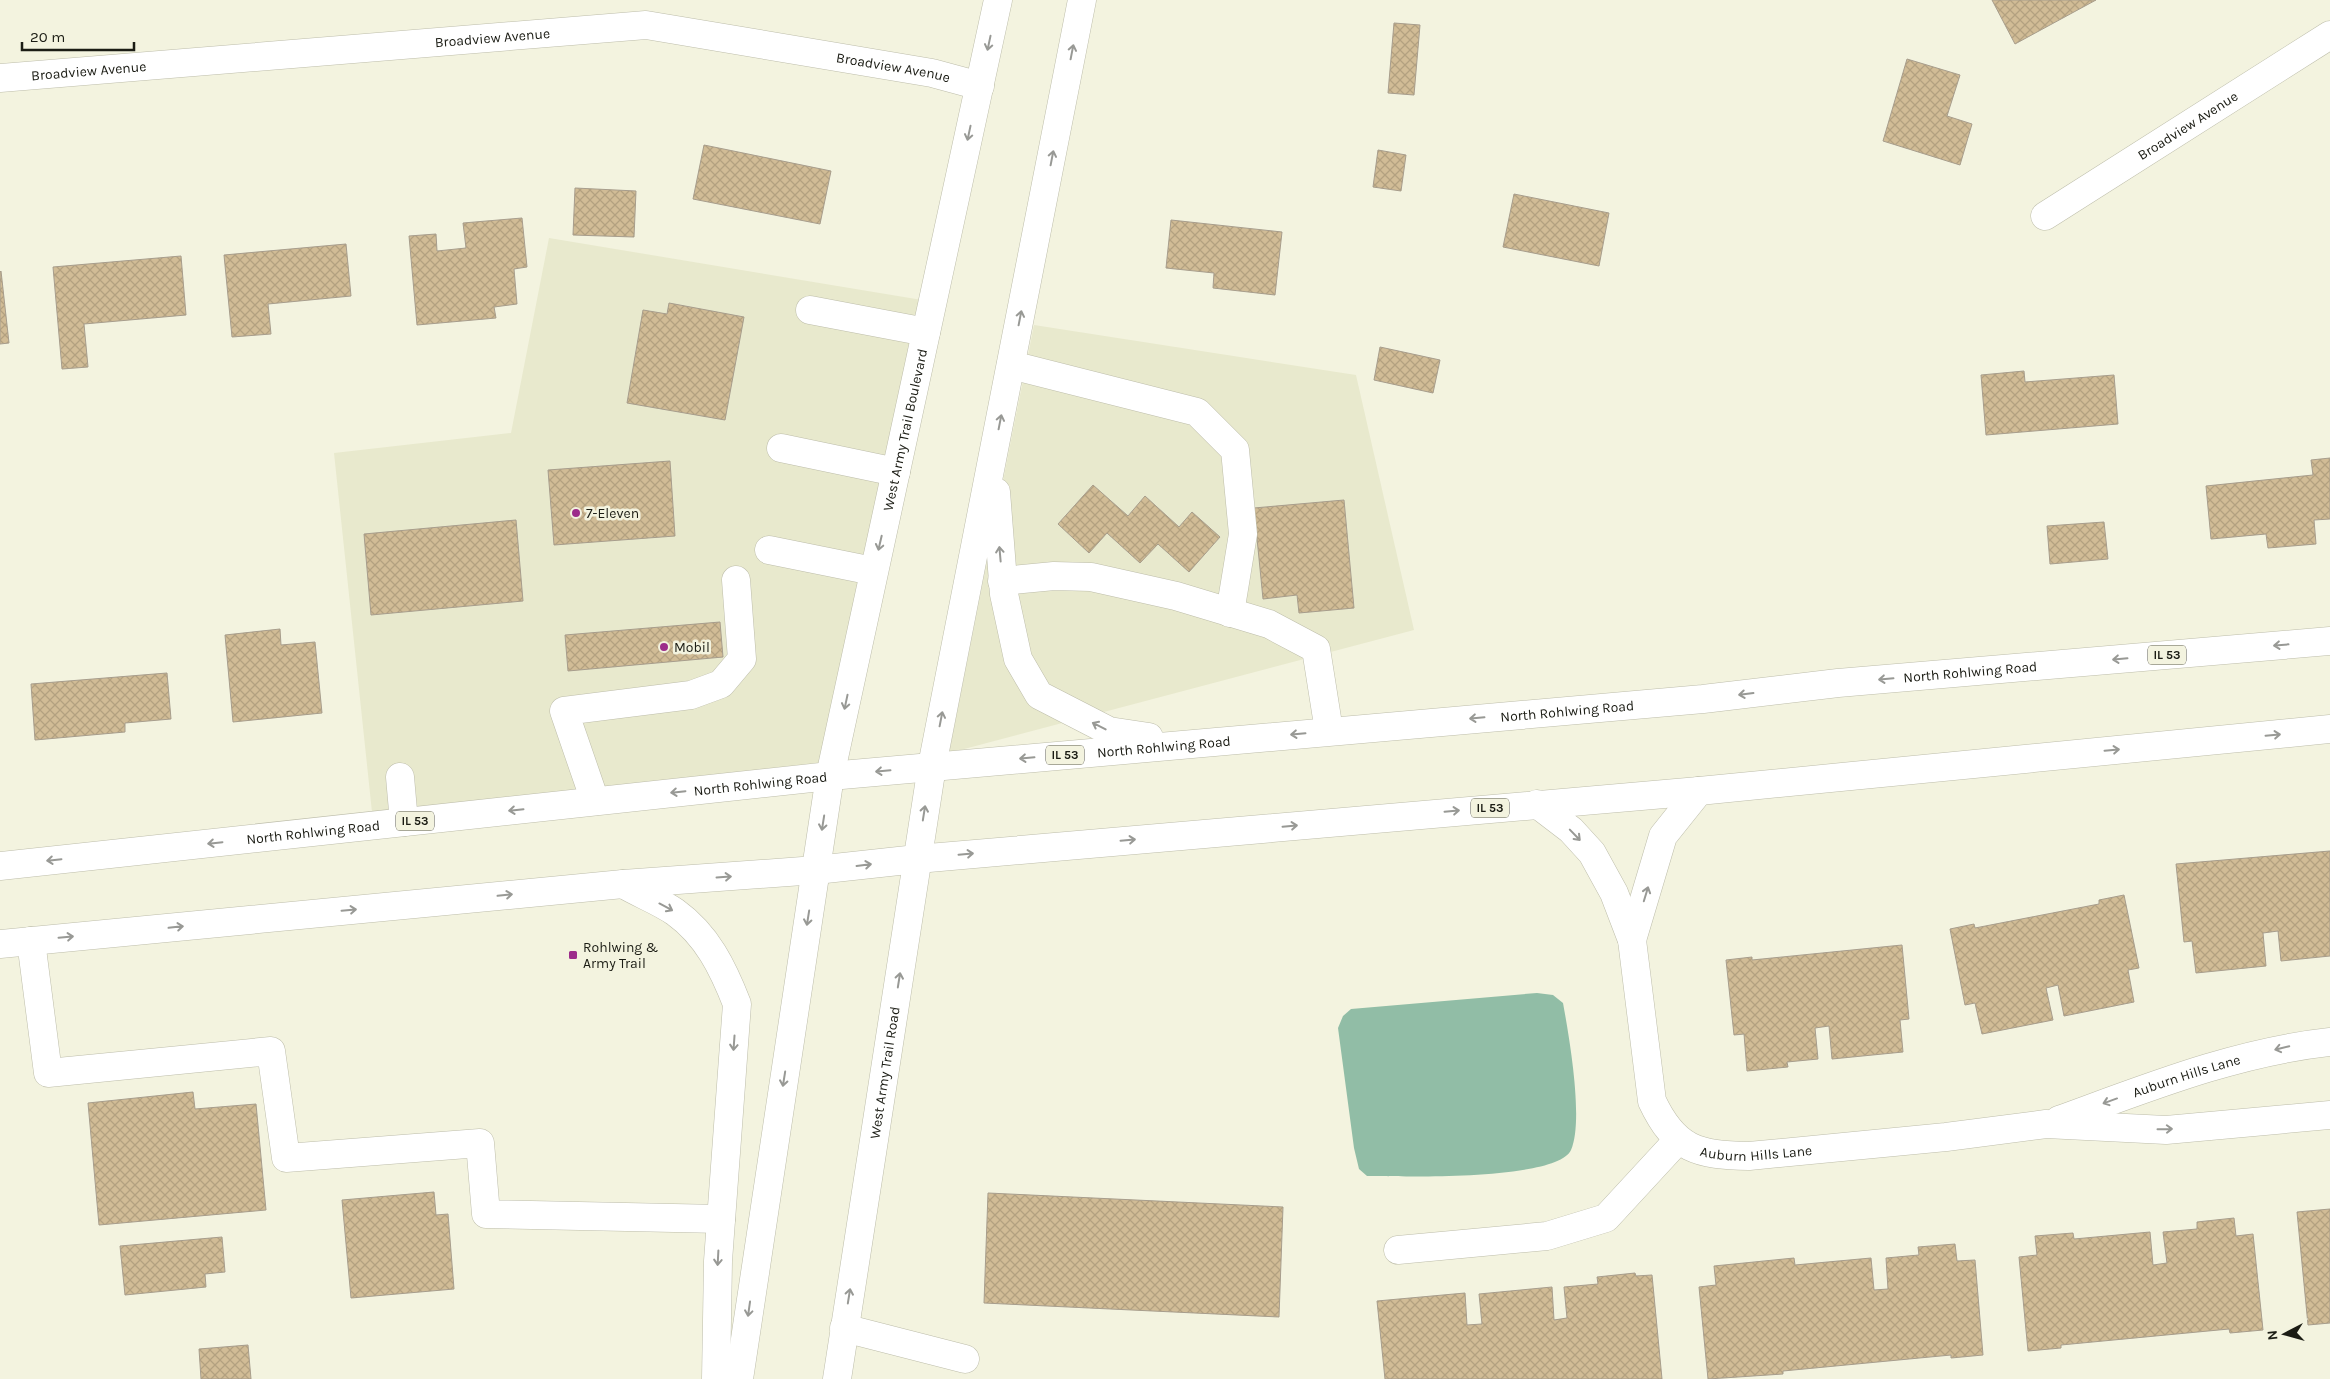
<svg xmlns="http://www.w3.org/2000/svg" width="2330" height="1379" font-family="Karla,sans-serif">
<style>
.built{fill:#e8e9cd}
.water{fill:#91bda6}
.building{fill:url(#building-cross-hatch);stroke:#a79d8c}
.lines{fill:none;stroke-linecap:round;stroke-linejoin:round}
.minor-casing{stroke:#bdbdaa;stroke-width:29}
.major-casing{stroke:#bdbdaa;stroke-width:29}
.minor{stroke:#fff;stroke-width:28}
.major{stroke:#fff;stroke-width:28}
.oneway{stroke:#989995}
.poi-dot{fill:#9c2c8a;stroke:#f3f3df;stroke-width:2}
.labels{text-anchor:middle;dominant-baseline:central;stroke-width:5;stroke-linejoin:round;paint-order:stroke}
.shield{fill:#f3f3df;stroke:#5c5c51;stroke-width:1}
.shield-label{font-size:12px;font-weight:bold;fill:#1b1c14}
.street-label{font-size:14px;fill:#1b1c14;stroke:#f3f3df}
.poi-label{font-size:14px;fill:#1b1c14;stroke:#f3f3df;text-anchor:start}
</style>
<defs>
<pattern id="building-cross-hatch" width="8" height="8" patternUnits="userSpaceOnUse" patternTransform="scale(1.25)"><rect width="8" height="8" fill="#d1bc96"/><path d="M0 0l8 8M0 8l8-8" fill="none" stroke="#b3a180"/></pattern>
</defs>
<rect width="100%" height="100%" fill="#f3f3df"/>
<path class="built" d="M549,238L922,300L820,763L372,812L334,453L511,433Z
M1034,325L1356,375L1414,630L949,753Z"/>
<path class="water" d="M1537,993L1553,995L1563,1003C1569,1036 1584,1120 1571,1150C1558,1179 1415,1177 1384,1176H1367L1359,1169L1354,1148L1338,1028L1343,1016L1351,1009Z"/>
<path class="building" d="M1992,0H2096L2015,44Z
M1394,23L1420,25L1414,95L1388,93Z
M1907,59L1960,75L1947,116L1972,124L1960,165L1883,141Z
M704,145L831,171L820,224L693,199Z
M1378,150L1406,155L1401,191L1373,187Z
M575,188L636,191L634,237L573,235Z
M1514,194L1609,213L1599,266L1503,247Z
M522,218L527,267L514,269L517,304L494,307L496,318L417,325L409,236L436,234L437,251L466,248L463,223Z
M1171,220L1282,232L1275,295L1213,288L1214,273L1166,268Z
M346,244L351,296L268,304L271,334L232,337L224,255Z
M181,256L186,315L84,324L88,367L62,369L53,267Z
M1,271L9,343L0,344V272Z
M669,303L744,317L725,420L627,403L643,310L667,314Z
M1380,347L1440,360L1433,393L1374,380Z
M2024,371L2025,382L2114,375L2118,424L1986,435L1981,375Z
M2330,458V519L2314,520L2316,544L2268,548L2266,534L2211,539L2206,486L2313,475L2311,460Z
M670,461L675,536L554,545L548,470Z
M1093,485L1128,516L1145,496L1179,527L1192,512L1220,537L1189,572L1158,544L1140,563L1107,533L1089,553L1058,524Z
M1344,500L1354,608L1299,613L1297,595L1263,599L1254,508Z
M516,520L523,601L371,615L364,534Z
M2104,522L2108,559L2050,564L2047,526Z
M720,622L723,657L568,671L565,635Z
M280,629L281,645L315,642L322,713L233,722L225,635Z
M167,673L171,719L125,723V732L35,740L31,684Z
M2330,851V956L2281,961L2278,931L2263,933L2266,966L2196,973L2192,941L2184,942L2176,864Z
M2124,895L2139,968L2128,970L2134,1002L2064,1016L2058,985L2046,988L2053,1020L1982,1034L1975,1003L1965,1005L1950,929L1974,924L1975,928L2099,904V900Z
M1902,945L1909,1019L1900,1020L1903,1052L1832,1059L1829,1026L1815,1028L1818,1059L1787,1062L1788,1067L1747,1071L1744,1034L1734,1035L1726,960L1752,957V960Z
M193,1092L195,1109L256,1104L266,1210L99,1225L88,1103Z
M434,1192L436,1215L448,1214L454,1289L351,1298L342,1200Z
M988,1193L1283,1207L1279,1317L984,1303Z
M2330,1209V1323L2308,1325L2297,1212Z
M2234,1218L2236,1236L2253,1234L2263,1330L2230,1333L2229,1329L2061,1345V1348L2028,1351L2019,1257L2037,1255L2035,1236L2073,1233L2074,1239L2150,1232L2153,1265L2167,1263L2163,1232L2197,1229V1222Z
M222,1237L225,1272L205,1274L206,1287L125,1295L120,1246Z
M1955,1244L1957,1261L1975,1260L1983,1355L1951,1358V1355L1783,1371V1374L1708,1379L1699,1287L1716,1285L1714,1266L1794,1258L1795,1265L1871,1258L1874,1290L1888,1289L1886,1258L1919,1255L1918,1247Z
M1635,1273L1636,1276L1652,1275L1662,1379H1385L1377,1301L1465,1293L1467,1325L1482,1324L1479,1294L1552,1287L1554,1320L1567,1318L1564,1287L1598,1284L1597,1277Z
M248,1345L251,1379H201L199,1349Z"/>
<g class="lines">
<g class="minor-casing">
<g id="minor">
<path id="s1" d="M0,78L646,25L932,73L980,86"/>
<path id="s2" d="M2045,216L2330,35"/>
<path d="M810,310L926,332"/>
<path d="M1011,365L1197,412L1235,450L1243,534L1230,613"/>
<path d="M781,448L896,472"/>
<path d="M769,550L873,571"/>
<path d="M1002,581L1054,576L1091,577L1176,596L1269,624L1316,649L1329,731"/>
<path d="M400,777L404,822"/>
<path d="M595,801L564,711L691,695L721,684L742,659L736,580"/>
<path id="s3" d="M1537,804L1571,830L1592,853L1614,893L1632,940L1652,1101C1675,1150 1698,1155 1749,1156L1946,1137L2046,1124L2166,1130L2330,1115"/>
<path d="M1632,940L1663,836L1699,791"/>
<path d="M31,941L48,1073L271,1051L286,1158L480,1143L486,1214L721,1219"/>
<path id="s4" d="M2059,1120C2147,1088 2236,1052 2330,1042"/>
<path d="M1398,1250L1547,1236L1606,1218L1678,1140"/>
<path d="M844,1328L965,1359"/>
</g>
</g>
<g class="major-casing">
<g id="major">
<path d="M996,492L1004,594L1018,659L1039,695L1109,731L1149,737"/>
<path id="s5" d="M0,866L830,776L1703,699L1838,683L2330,641"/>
<path d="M623,884C640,894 659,901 675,912C707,935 723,968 737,1004L718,1261L716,1379"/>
<path d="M0,944L623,884L816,870L917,859L1699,791L2330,729"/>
<path id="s6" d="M739,1379L830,776L998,0"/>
<path id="s7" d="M837,1379L932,766L1082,0"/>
</g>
</g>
<use href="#minor" class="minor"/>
<use href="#major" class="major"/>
</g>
<defs><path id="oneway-shaft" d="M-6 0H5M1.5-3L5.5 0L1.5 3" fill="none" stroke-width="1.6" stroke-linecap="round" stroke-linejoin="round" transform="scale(1.25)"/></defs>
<g class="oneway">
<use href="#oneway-shaft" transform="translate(989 43) rotate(102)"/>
<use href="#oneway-shaft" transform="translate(1072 52) rotate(-79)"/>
<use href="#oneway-shaft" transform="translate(969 133) rotate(102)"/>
<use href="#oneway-shaft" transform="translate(1052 158) rotate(-79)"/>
<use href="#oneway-shaft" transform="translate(1020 318) rotate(-79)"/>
<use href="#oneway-shaft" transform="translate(1000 422) rotate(-79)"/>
<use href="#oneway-shaft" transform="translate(880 543) rotate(103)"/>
<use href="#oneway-shaft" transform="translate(1000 554) rotate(-95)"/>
<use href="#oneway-shaft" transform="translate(2281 645) rotate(175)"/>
<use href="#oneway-shaft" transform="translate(2120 659) rotate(175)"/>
<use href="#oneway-shaft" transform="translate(1886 679) rotate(175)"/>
<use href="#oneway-shaft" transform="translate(1746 694) rotate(173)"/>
<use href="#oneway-shaft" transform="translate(846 702) rotate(102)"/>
<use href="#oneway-shaft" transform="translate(1477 718) rotate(175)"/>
<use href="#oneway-shaft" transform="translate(941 719) rotate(-79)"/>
<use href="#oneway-shaft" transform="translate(1099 726) rotate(-153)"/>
<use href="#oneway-shaft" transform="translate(1298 734) rotate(175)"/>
<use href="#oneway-shaft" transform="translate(2273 735) rotate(-5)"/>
<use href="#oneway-shaft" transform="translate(2112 750) rotate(-5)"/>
<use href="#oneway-shaft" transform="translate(1027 758) rotate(175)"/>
<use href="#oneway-shaft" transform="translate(883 771) rotate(175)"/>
<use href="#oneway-shaft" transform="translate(678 792) rotate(174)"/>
<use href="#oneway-shaft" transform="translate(516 810) rotate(174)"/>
<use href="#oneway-shaft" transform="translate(1452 811) rotate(-5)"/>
<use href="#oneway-shaft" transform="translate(924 813) rotate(-81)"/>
<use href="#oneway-shaft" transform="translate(823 823) rotate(99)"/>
<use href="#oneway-shaft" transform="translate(1290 826) rotate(-5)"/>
<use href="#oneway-shaft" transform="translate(1575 835) rotate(46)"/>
<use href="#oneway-shaft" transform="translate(1128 840) rotate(-5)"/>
<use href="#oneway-shaft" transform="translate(215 843) rotate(174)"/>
<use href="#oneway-shaft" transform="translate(966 854) rotate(-5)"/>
<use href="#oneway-shaft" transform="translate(54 860) rotate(174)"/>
<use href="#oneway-shaft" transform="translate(864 865) rotate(-7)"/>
<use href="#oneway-shaft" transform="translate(724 877) rotate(-4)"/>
<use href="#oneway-shaft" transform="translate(1646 894) rotate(-73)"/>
<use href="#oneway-shaft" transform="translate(505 895) rotate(-6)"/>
<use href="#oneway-shaft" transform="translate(666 907) rotate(28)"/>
<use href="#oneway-shaft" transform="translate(349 910) rotate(-5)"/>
<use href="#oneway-shaft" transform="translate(808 918) rotate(99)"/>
<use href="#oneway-shaft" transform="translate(176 927) rotate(-6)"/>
<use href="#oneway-shaft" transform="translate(66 937) rotate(-5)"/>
<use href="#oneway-shaft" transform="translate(899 980) rotate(-81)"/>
<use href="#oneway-shaft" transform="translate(734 1043) rotate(94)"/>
<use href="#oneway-shaft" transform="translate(2282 1048) rotate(166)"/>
<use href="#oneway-shaft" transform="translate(784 1079) rotate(99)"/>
<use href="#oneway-shaft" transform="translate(2110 1101) rotate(160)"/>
<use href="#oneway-shaft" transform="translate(2165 1129) rotate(-1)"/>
<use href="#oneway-shaft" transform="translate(718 1258) rotate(93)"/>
<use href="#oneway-shaft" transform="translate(849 1296) rotate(-81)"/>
<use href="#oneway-shaft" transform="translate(749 1309) rotate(98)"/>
</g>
<g class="poi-dot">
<circle cx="576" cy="513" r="5"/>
<circle cx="664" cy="647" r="5"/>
<rect x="568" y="950" width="10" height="10" rx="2.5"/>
</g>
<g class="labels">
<g class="shield">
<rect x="2148" y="645.5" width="38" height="19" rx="4"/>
<rect x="1046" y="745.5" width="38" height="19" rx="4"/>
<rect x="1471" y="798.5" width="38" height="19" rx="4"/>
<rect x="396" y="811.5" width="38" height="19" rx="4"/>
</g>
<g class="shield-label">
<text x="2167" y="655">IL 53</text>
<text x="1065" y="755">IL 53</text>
<text x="1490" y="808">IL 53</text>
<text x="415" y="821">IL 53</text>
</g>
<g class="street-label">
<text stroke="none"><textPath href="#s1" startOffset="494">Broadview Avenue</textPath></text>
<text stroke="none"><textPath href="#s1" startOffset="899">Broadview Avenue</textPath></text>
<text stroke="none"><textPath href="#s1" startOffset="89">Broadview Avenue</textPath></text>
<text stroke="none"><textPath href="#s2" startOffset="169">Broadview Avenue</textPath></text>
<text stroke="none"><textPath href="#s6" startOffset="964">West Army Trail Boulevard</textPath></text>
<text stroke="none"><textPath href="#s5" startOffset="1980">North Rohlwing Road</textPath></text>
<text stroke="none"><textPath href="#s5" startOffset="1575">North Rohlwing Road</textPath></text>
<text stroke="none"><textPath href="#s5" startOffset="1170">North Rohlwing Road</textPath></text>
<text stroke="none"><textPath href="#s5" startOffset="765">North Rohlwing Road</textPath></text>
<text stroke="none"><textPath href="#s5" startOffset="315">North Rohlwing Road</textPath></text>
<text stroke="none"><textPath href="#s7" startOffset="310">West Army Trail Road</textPath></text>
<text stroke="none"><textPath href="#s4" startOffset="135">Auburn Hills Lane</textPath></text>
<text stroke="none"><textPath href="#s3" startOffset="460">Auburn Hills Lane</textPath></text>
</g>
<g class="poi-label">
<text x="586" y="513">7-Eleven</text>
<text x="674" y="647">Mobil</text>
<text x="583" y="947">Rohlwing &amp;<tspan x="583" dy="16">Army Trail</tspan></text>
</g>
</g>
<g transform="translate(2285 1334) rotate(264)" stroke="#f3f3df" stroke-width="4" paint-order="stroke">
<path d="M0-4L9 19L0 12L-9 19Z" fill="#1b1c14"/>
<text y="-8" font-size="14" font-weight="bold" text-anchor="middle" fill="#1b1c14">N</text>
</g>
<path d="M22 42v8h112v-8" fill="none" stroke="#1b1c14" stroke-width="2.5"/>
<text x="30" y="42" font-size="15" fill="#1b1c14" stroke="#f3f3df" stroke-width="4" paint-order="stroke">20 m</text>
</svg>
